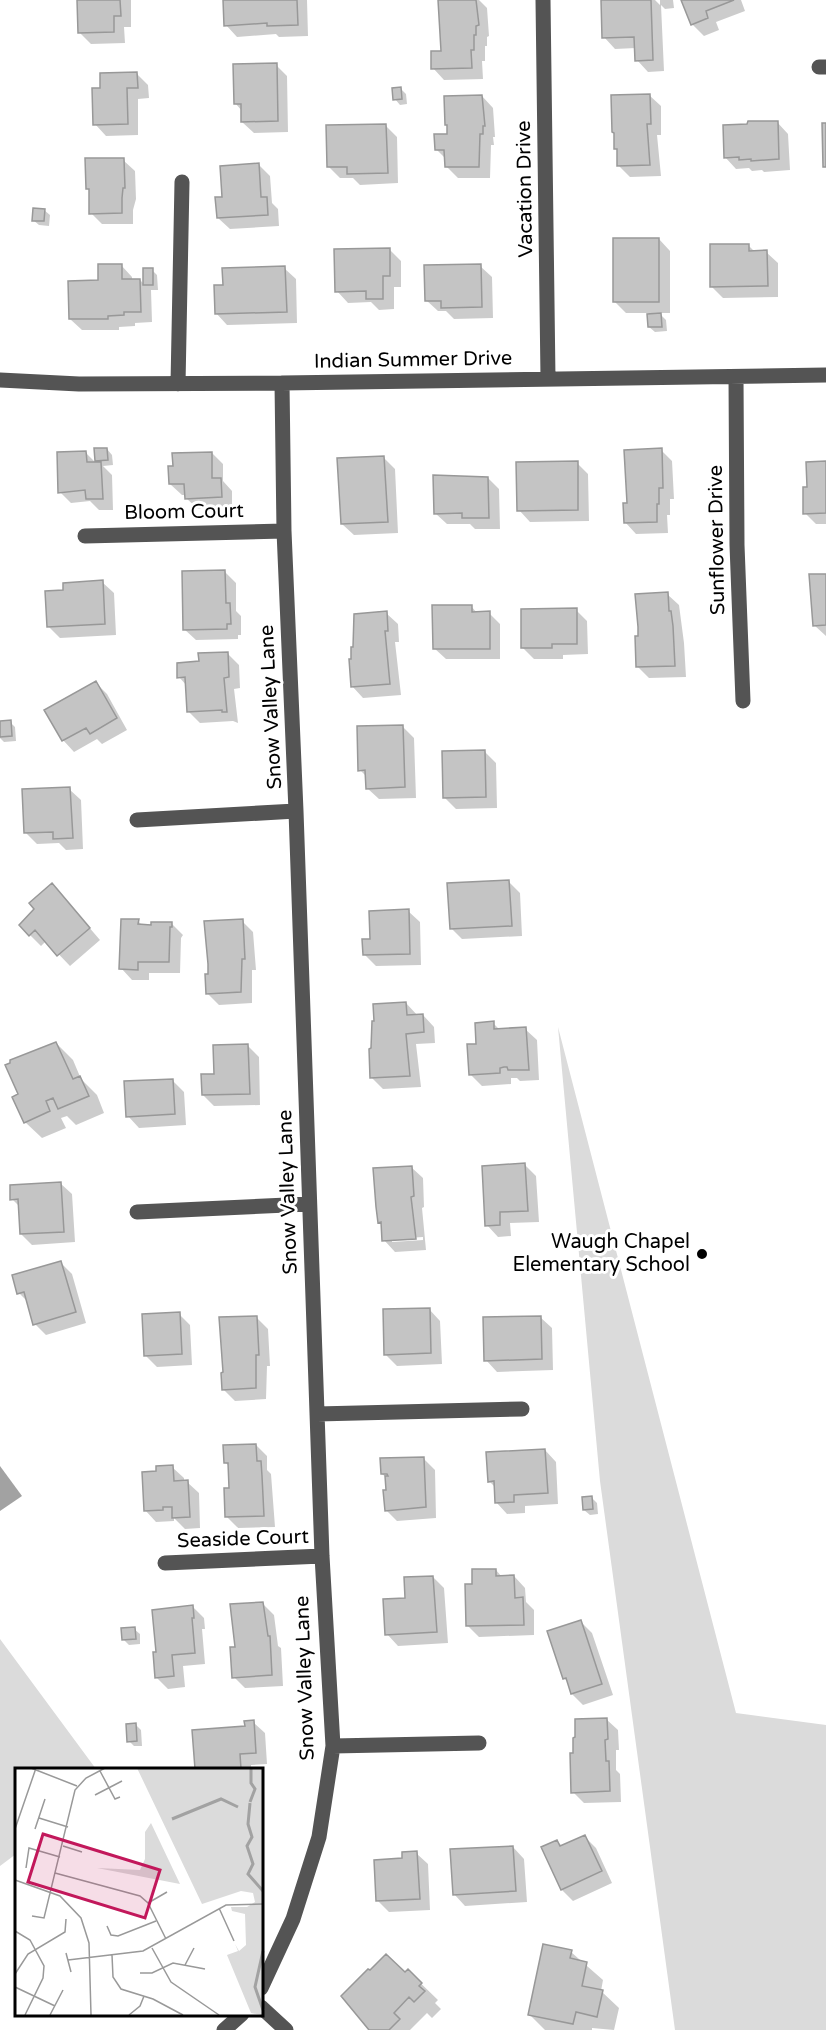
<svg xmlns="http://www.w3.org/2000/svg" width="826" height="2030" font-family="'Varela Round',sans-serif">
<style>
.green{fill:#dbdbdb}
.water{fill:#a2a2a2}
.shadow{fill:#0003;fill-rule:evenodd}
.building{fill:#c4c4c4;stroke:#989898;stroke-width:1.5}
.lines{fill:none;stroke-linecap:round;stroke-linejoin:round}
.minor{stroke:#545454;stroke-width:15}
.poi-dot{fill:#000;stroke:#fff;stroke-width:2}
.labels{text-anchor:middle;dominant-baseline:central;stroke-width:6;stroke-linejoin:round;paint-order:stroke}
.street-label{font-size:20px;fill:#000;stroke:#fff}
.poi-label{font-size:20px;fill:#000;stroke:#fff;text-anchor:end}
.inset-river{fill:none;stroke:#a2a2a2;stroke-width:3}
.inset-road{fill:none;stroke:#999;stroke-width:1.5}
.view{fill:#c2185b;fill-opacity:0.15;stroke:#c2185b;stroke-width:3}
.inset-edge{fill:none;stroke:#000;stroke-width:3}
</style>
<rect width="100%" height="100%" fill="#fff"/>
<path class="green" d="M558,1027L736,1713L826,1725V2030H675L600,1481Z
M0,1639L96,1769H16V1854L0,1866Z"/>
<path class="water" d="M0,1466L22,1496L0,1511Z"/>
<path class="shadow" d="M79,0H131V27H124L125,43L91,44L80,33Z
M225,0H307L308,36L279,37L276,34L237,37L226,25Z
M440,0H479L487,8L489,36L487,37V46H485V61H482L483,79L444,80L433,68L442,52Z
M624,0H655L660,5V0H673L674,8L665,9L661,5L664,71L648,72L637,60L636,48L615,49L604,37Z
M683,0H741L745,11L716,22L719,30L704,36L692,24Z
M276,65L287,76L288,132L254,133L242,122V111L236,104Z
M137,74L148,85L149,98L138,99V135L106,136L95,124L101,90Z
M401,89L406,94L407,104L400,105L395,99Z
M649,95L661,106V135H657L661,176L630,177L618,165V151L616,149L615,134L613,133Z
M482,96L493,108L495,137H493L494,145H491L490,178H458L447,167L446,159L436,149L449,135L448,127L446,125Z
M777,122L788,134L790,170L764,172L762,170L752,171L749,168L736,169L725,157Z
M385,125L397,137L398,183L360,185L353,178H340L329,167Z
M123,160L135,171L136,199L133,210V224H102L91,213V192L87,188Z
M259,165L270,176L272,203L278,209L279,226L230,229L218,218L224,198Z
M44,210L50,215L49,226L39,225L33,220Z
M659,239L670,251V313H659L666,320L667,331L655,332L649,327V313H626L614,301Z
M748,245L755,252H766L778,263V297L723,298L711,286Z
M389,249L401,261V287H394V309L379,310L371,302L348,303L337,291Z
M121,265L132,277V280H140L145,285V270H152L157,275L158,290H151L152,322L135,323V326L119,327V330H82L70,319L99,282Z
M480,266L492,277L493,318L454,319L446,311H438L426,300Z
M284,268L296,279L297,323L227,325L216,313L224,286Z
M107,449L112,455L113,465L103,466L112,475L113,510H99L90,501L71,503L60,492L86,453L96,463V450Z
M661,450L672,461L674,499H670V515H667L668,533L636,534L625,522L629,504Z
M212,453L223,464V481L232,491V508L198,509L186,498V495H182L170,484Z
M384,458L395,469L398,533L354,535L342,524Z
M577,463L588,474L589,521L530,522L519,510Z
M826,463V524H816L805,513Z
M488,478L499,489L500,529H475L470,524H447L435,513Z
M224,571L236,583V611L241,616V635H238V639L196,640L184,629Z
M826,575V636L814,625Z
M102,582L114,593L116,635L60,638L48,626L65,592Z
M667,594L679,605L684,643L686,677L649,678L638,667L640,638Z
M471,606L477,613H489L500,624V659H446L434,648Z
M576,610L587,621L588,654L563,655V659H534L523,648Z
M386,613L398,624L399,642H395L401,695L363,698L352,686Z
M227,653L239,665L240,688L234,689L238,723L233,721L200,723L189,712L187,686L179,677L200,663Z
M96,683L107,694L127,730L102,744L97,739L74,752L63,740Z
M10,722L15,727L16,741L4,742L0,738V723Z
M402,726L414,738L416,798L379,799L367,788V777L360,770Z
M485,752L496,763L497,808L456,809L444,797Z
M69,789L81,800L83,849L66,850L59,843L37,844L26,833Z
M509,882L520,893L522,936L462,939L451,928Z
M63,897L100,940L70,966L46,941L41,946L30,935L36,909Z
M408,911L420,922L421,965L376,966L365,955L372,940Z
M138,921L143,926L172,924L183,935L181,938L180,973H149V980H132L121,968Z
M242,921L253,932L256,970H252V1003L219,1005L208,994L210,975Z
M406,1003L418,1016L423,1015L434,1027L435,1043L416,1044L421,1087L383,1089L371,1077Z
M493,1023L500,1030L525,1029L537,1040L539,1080L520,1081L517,1078H511V1084L482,1086L470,1074L478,1045Z
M56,1043L73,1060L81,1079L97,1095L104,1113L76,1125L67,1116L61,1118L66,1128L42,1138L25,1122L20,1095Z
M248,1046L259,1057L260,1105L214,1106L203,1095L215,1076Z
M173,1081L184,1092L186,1125L139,1128L128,1116Z
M525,1165L536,1176L539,1222L510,1223L511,1236L498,1237L487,1225Z
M411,1167L423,1178L424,1207L422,1208L426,1250L395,1252L384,1240L383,1225L380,1222ZM423,1237V1240L392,1242V1239Z
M60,1183L72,1194L75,1242L32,1245L21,1234L20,1207L12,1199Z
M61,1263L72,1274L86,1323L46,1335L35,1324L29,1303L19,1293Z
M429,1309L440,1321L442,1364L397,1366L386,1355Z
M179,1314L190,1325L192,1365L157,1367L146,1356Z
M540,1317L552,1328L553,1370L497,1372L486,1360Z
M257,1318L268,1329L270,1366H267L266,1399L235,1401L223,1389L225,1373Z
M256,1445L267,1456V1470L271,1474L275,1527L238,1528L227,1517L230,1489L229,1466L226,1463Z
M545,1450L556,1462L558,1504L525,1506V1513L507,1514L496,1502L495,1487L489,1481Z
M424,1459L435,1470L436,1518L397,1521L386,1510L387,1478L382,1474Z
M172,1467L184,1478V1482H187L199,1493L200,1528L185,1529L174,1518V1521L156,1522L145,1510L157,1472Z
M592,1498L597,1503L598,1514L590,1515L584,1510Z
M496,1570L502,1577L514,1576L525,1588L526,1602L534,1610V1635L479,1637L468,1626L474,1586Z
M433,1577L444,1588L448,1643L398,1646L387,1634L406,1599Z
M263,1604L274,1615L278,1646L281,1648L283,1686L245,1688L234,1677L236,1649Z
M192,1606L204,1618L205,1629H202L205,1664L183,1666L185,1687L168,1689L156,1677L157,1653Z
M581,1622L592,1633L613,1695L583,1705L572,1694L569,1683L564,1678Z
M134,1629L140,1634V1644L129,1645L124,1640Z
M606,1719L618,1730L619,1750H616V1770L620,1774L621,1802L584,1803L573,1792Z
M253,1722L265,1733L267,1764L251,1765V1769H196Z
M136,1725L141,1730L142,1746H134L129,1741Z
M585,1837L596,1848L612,1883L573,1901L562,1890L543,1848L557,1841L563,1847Z
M513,1847L524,1859L527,1902L465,1906L454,1894Z
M416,1853L428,1864L430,1910L389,1912L377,1900L404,1860Z
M571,1952L603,1980L601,1991L619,2008L614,2030L592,2028V2030H545L530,2015Z
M408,1971L438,2000L435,2003L441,2009L432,2018L427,2013L410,2030H370Z"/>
<path class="building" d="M77,0H120L121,16H114V32L78,33Z
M223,0H297L298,25L267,26V23L224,26Z
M438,0H476L479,25L476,26V35H474V50H471L472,68L431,69V51H441Z
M601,0H651L653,60L635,61L634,37L602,38Z
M681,0H734L706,11L708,18L691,25Z
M277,63L278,121L241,122V104H234L233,64Z
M137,72L138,88H127L128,124L93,125L92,88H100V73Z
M401,87L402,99L393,100L392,88Z
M650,94L651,124H647L650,165L617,166V149H614V133L612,132L611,95Z
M482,95L485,126H483V134H480L479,167H445L444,150H435L434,134H447V125H445L444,96Z
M748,121H778L779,159L751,161V159L739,160V157L724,158L723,125L747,124Z
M822,123H826V167H823Z
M386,124L388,173L347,174V167H327L326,125Z
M85,158H124L125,188H123L122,198V213L89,214V189H86Z
M259,163L261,197H267L268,215L217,218L215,197H222L220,166Z
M33,208L45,209L44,221H32Z
M613,238H659V302H613Z
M710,244H749V251L767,250L768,286L710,287Z
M390,248V276H383V299H366V291L335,292L334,249Z
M98,264H122V279H140L141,312H124V315L108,316V319H69L68,281L98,280Z
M481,264L482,307L441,308V301H425L424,265Z
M285,266L287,312L215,314L214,285H223L222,268Z
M143,268H153V285H143Z
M661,313L662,327H648L647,314Z
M94,448H107L108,460L95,461Z
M662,448L663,488H659V504H657V522L624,523L623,503H627L624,450Z
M86,451L87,462H101L103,499H86L85,490L58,493L57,452Z
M212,452V478H221L222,497L185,499L184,484H169L168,466H173L172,453Z
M384,456L388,522L341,524L337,458Z
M578,461V510L517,511L516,462Z
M826,461V513L803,514V487H807L806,462Z
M433,475L488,477L489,518H462V513L434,514Z
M225,570L226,603H230L231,624H227V629L183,630L182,571Z
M809,574H826V625L813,626Z
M103,580L105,624L47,627L45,591L63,590V583Z
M668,592L669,611H671L673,626L675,666L636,667L635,636H638V627L635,594Z
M432,605H472V612L490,611V649H433Z
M577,608V644H552V648H521V609Z
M387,611L388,631H385L390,684L351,687L349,659H351V647H353L354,614Z
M228,652L229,677L224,678L227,712H222V710L187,712L185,677L177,678V663L199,661L198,653Z
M96,681L117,718L90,734L86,728L62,741L44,710Z
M11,720L12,736L0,737V721Z
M403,725L405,787L366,789L365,770L358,771L357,726Z
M485,750L486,797L443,798L442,751Z
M70,787L73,838L53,839V832L24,833L22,789Z
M509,880L512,926L450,929L447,883Z
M52,883L90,928L57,956L35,930L29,936L19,925L34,909L29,903Z
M409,909L410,954L363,955L362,939H370L369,911Z
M121,919H139L138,924L151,925V922H172V927H170L169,962H138V970L119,969Z
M243,919L245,959H242L241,992L206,994L205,974H208V964L204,921Z
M406,1002L407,1015L423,1014L424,1032L406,1034L410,1076L370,1078L369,1049L371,1048L372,1021H374L373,1004Z
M494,1021V1029L526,1027L529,1070H508L507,1067H504L500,1068V1073L469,1075L467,1044H476L475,1023Z
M56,1042L73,1079L80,1076L89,1096L58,1109L53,1098L46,1101L50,1111L24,1123L12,1097L18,1094L5,1065L10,1063V1060Z
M248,1044L250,1094L202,1095L201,1074H214L213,1045Z
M173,1079L175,1114L126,1117L124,1081Z
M525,1163L528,1211L500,1212V1225L485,1226L482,1166Z
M412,1166L414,1196L411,1197L416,1239L382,1241L381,1222L378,1223L376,1207L373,1168Z
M61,1182L64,1232L20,1234L18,1199L10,1200V1185Z
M61,1261L76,1312L33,1325L24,1292L17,1294L12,1275Z
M430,1308L431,1353L384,1355L383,1309Z
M180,1312L182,1354L144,1356L142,1314Z
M257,1316L259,1355H256V1388L222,1390L221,1373L223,1372L219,1317Z
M541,1316L542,1359L484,1361L483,1317Z
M256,1444L257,1461H261L262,1476L264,1516L225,1517L224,1488H229L228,1463H224L223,1445Z
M545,1449L548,1493L514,1495V1502L495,1503L494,1481L488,1482L486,1452Z
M424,1457L426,1507L385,1511L383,1490H386L385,1476H388L387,1474H381L380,1458Z
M173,1465L174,1481L188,1480L190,1517L172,1518V1507H163V1510L144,1511L142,1472L156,1471V1466Z
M592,1496L593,1509L583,1510L582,1497Z
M472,1569H496V1576L514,1575L515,1598L523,1597L524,1625L466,1626L465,1584H472Z
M433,1576L437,1632L385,1635L383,1599L405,1598L404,1577Z
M263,1602L268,1636H270L272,1675L232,1678L230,1647H235L230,1604Z
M193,1605L194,1618H192L195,1653L172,1655L174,1676L155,1678L153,1652H156L152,1610Z
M581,1620L602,1684L571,1694L566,1678L563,1679L547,1631Z
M135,1627L136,1639L122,1640L121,1628Z
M607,1718L608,1739L605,1740L606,1761H609L610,1791L571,1793L570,1753H573V1738L575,1737V1719Z
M254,1720L256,1753L240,1754L241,1769H195L192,1730L245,1726L244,1721Z
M136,1723L137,1741L127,1742L126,1724Z
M585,1835L602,1871L561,1890L541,1847L557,1840L560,1846Z
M513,1846L516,1891L453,1895L450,1849Z
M417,1851L420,1899L376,1901L374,1860L402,1858V1852Z
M543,1944L572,1950L570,1958L587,1962L582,1986L603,1990L597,2017L576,2012L573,2024L528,2015Z
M386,1954L405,1972L408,1969L422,1983L419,1986L425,1991L414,2002L409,1997L394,2013L400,2019L389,2030H369L341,1996L368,1969L370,1970Z"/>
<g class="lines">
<path class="minor" d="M543,0L548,378
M819,67H826
M736,377L737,545L743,701
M0,380L79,384L282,383L826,375
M178,384L182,182
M85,536L284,531
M137,820L296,811
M137,1212L309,1204
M317,1414L522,1409
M165,1563L322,1556
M333,1746L479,1743
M261,1988L293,1919L319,1837L333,1746L322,1556L296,811L284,531L282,383
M261,2007L286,2030
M224,2030L242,2014"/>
</g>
<circle class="poi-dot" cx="702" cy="1254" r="6"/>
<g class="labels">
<g class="street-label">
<text transform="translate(525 189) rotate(-91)">Vacation Drive</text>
<text transform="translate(413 360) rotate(-1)">Indian Summer Drive</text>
<text transform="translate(184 512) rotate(-1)">Bloom Court</text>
<text transform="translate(717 540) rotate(-91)">Sunflower Drive</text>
<text transform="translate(271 707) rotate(-93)">Snow Valley Lane</text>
<text transform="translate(288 1192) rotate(-92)">Snow Valley Lane</text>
<text transform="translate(243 1539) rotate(-2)">Seaside Court</text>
<text transform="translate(305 1678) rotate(-92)">Snow Valley Lane</text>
</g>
<g class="poi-label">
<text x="690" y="1242">Waugh Chapel<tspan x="690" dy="23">Elementary School</tspan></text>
</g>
</g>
<g transform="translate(15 1768)">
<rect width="248" height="248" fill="#fff"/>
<path d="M122,0H247V247L236,245L212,187L223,183L220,176L224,183L231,177L230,146L217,143L216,139H232L240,134L238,125L226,123L187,136ZM136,55L165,116L82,100L125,102L130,91V64Z" fill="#dbdbdb"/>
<path class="inset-river" d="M235,34L240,21L236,15V0M235,35L233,56L237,69L232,78L238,96L233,106L248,123M157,51L206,31L223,39M248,183L240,219L248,242"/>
<path class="inset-road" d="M16,0L62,18M85,3L100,31L105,29M80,27L107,13M24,50L53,59M0,61L21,0M20,61L30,31M48,78L67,84M11,100L14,80L45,89M40,105L125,128L133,135L151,171M0,112L45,128L66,150L74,175L76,247M133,135L152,124M204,140L219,173M17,148L29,150L60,22L71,10L90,0M92,158L96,167L103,168L141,153M0,163L15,172L29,198L28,210L10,247M137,180L156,214L204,247M51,185L56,204M97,187L98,209L106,221L138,231L168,247M53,192L128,183L211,137L248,136M170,197L179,180M125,205H137L158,195L190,201M0,206L13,186L50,164L51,151M0,219L40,238M35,247L48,222M114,247L125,238L129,228"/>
<path class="view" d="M28,66L145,102L130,150L13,114Z"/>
<rect width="248" height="248" class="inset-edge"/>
</g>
</svg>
